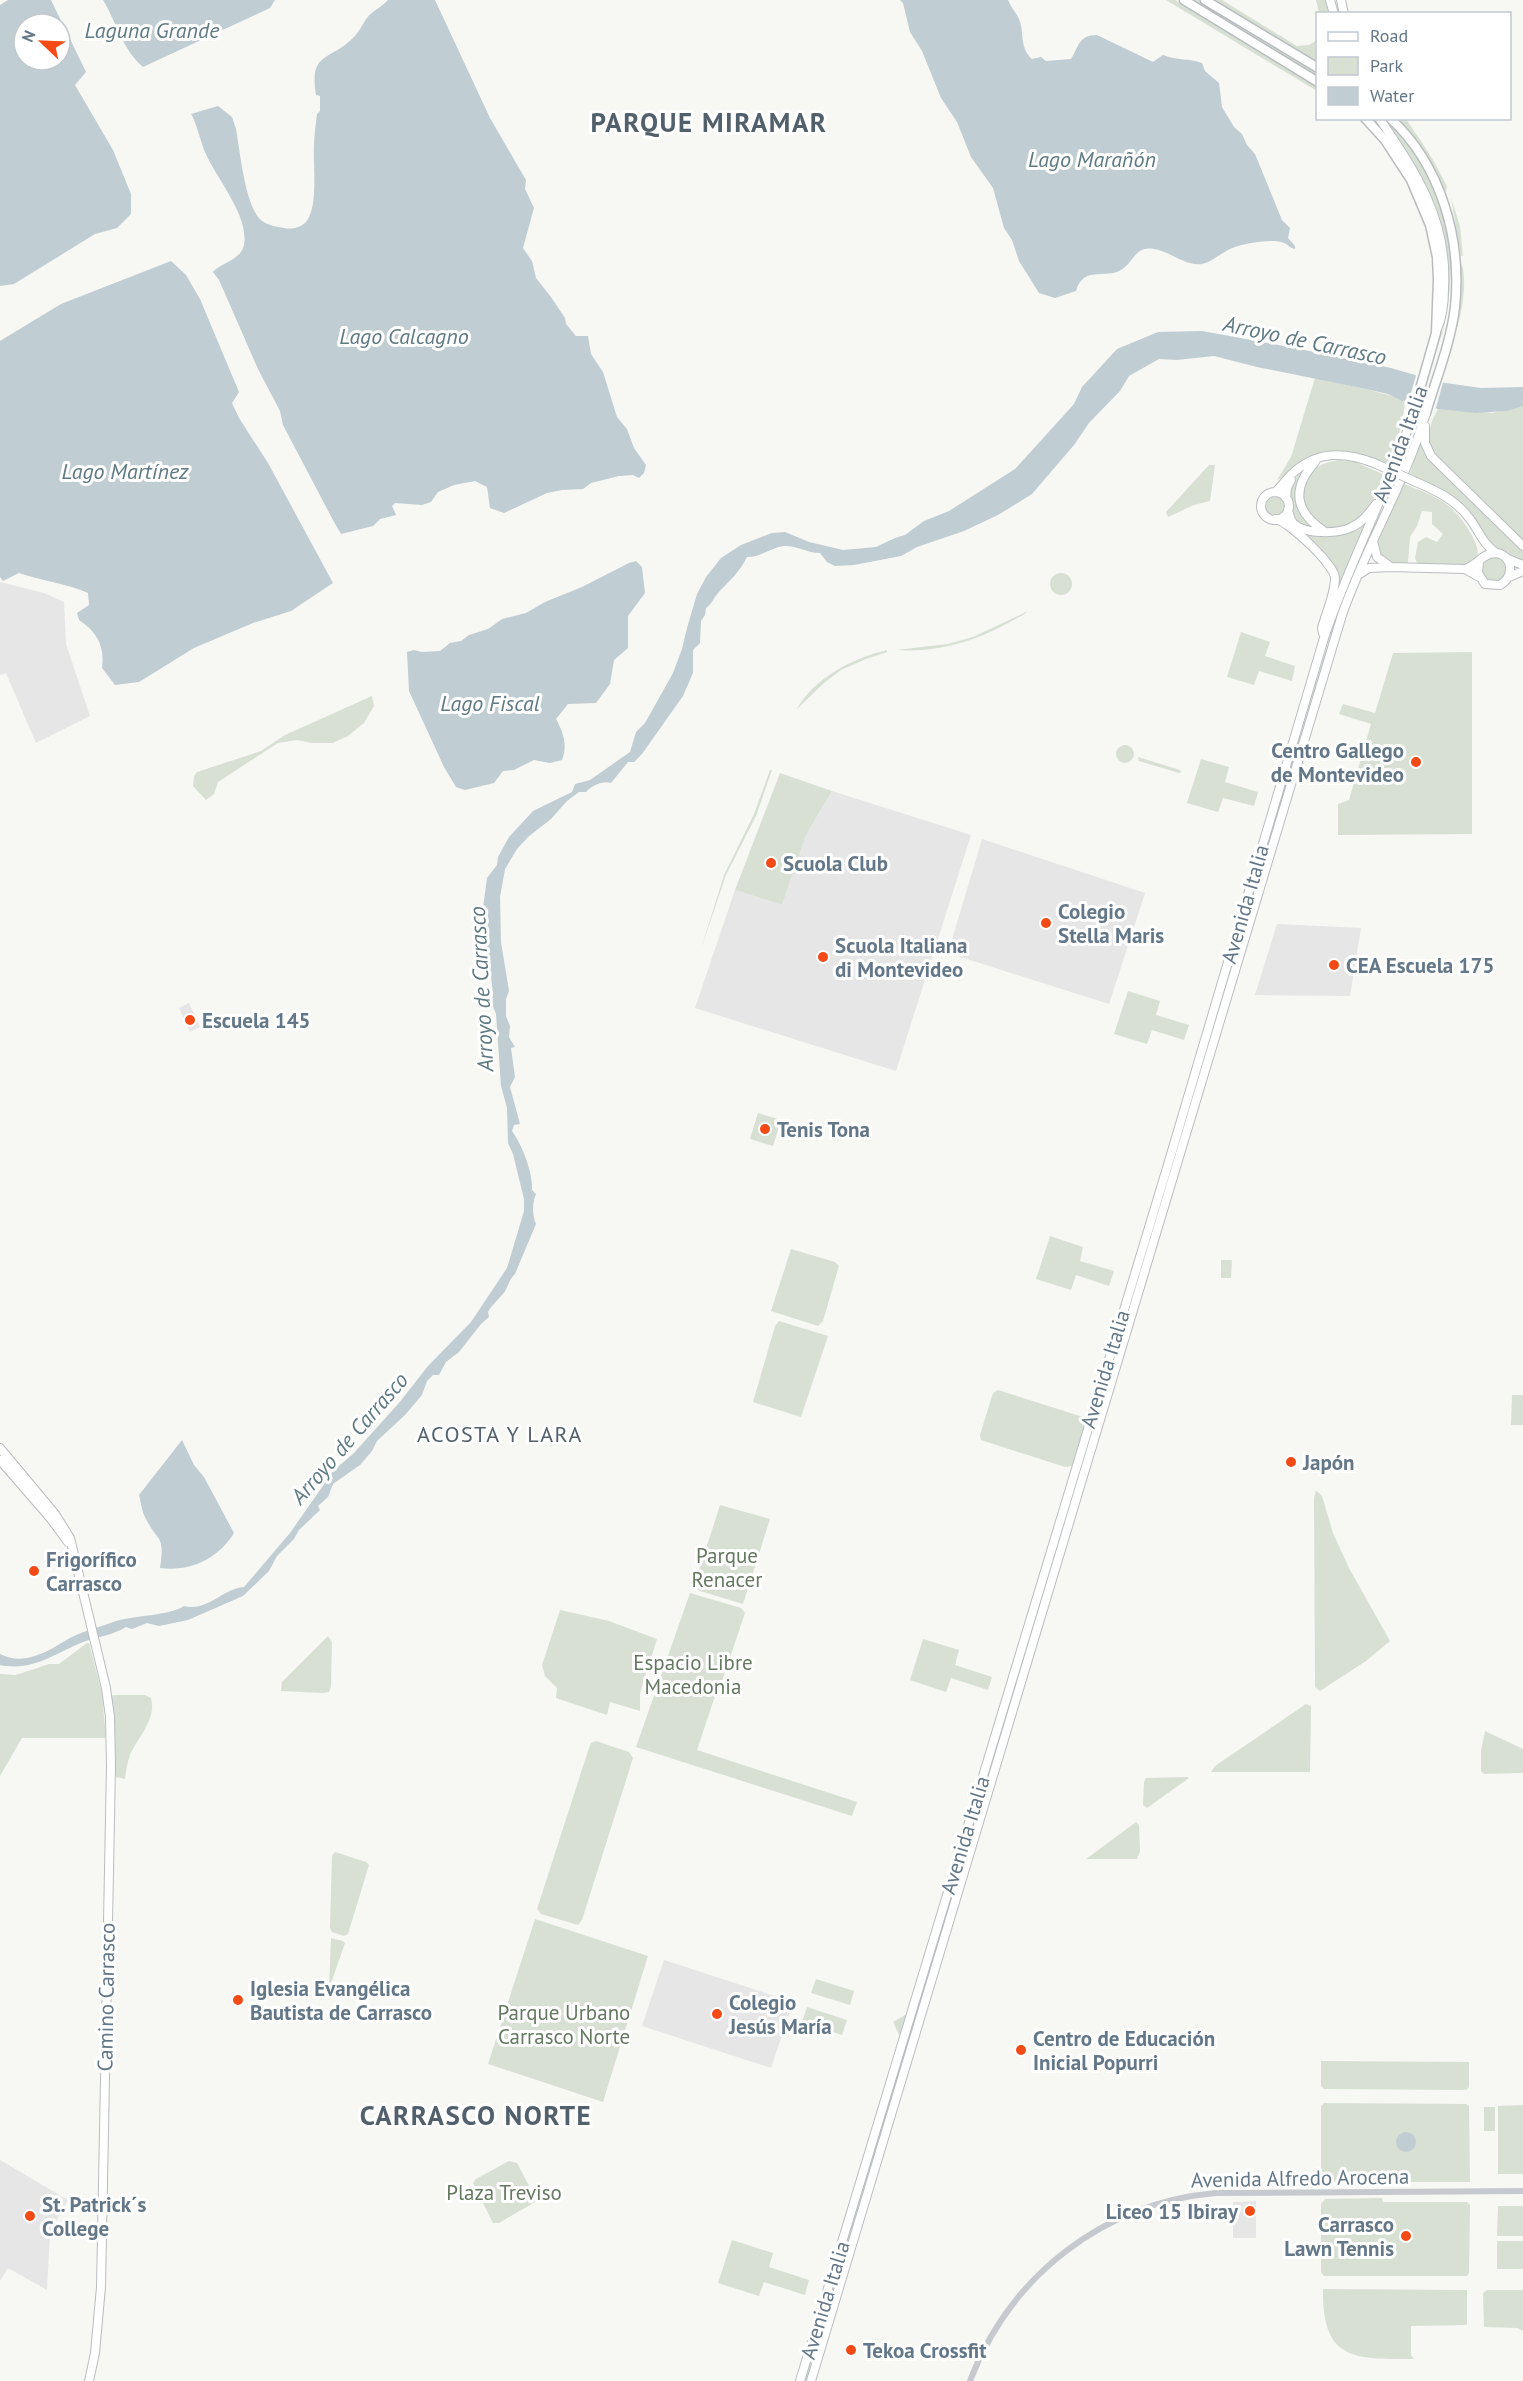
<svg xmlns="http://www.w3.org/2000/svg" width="1523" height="2381" font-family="'PT Sans',sans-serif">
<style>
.built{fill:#e5e6e5}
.green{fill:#d8e0d4}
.water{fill:#c0cdd2;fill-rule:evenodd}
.pier{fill:#f7f7f4}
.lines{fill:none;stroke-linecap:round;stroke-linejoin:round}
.major-casing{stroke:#b9bdc1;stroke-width:10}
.highway-casing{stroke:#b8bcbf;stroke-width:11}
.minor{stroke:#c6cace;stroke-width:6}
.major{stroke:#fff;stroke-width:8}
.highway{stroke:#fff;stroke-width:8}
.major-bridge-casing{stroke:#b9bdc1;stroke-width:10;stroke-linecap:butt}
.major-bridge{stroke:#fff;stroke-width:8}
.poi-dot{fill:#f44a16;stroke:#fff;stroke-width:2}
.labels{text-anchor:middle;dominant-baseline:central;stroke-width:6;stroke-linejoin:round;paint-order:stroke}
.street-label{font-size:21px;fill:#637788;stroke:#fff}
.poi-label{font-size:21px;font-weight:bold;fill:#637788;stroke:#fff;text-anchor:start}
.park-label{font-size:21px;fill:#64795f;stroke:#fff}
.water-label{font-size:22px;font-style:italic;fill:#5f7a84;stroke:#fff}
.neighbourhood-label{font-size:22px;letter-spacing:1.5px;fill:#52606c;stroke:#fff}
.district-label{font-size:27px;font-weight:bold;letter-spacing:1.5px;fill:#52606c;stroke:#fff}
</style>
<rect width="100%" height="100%" fill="#f7f7f4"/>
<path class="built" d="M0,582L44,593L64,602L66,644L90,716L36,743L6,673L0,675Z
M832,791L971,835L896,1071L695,1008L735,890L782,905L806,835Z
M982,839L1145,893L1109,1004L948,953Z
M1277,924L1361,928L1350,996L1255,995Z
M189,1003L200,1027L190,1032L179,1008Z
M664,1960L793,2002L771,2068L642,2026Z
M0,2160L68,2200L50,2232L47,2290L8,2268L0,2281Z
M1256,2201V2238H1233V2202Z"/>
<path class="green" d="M1166,0H1175L1317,87V91Z
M1188,0H1199L1317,72V78Z
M1212,0H1222L1297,46L1309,45L1317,40V64Z
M1316,0H1327L1331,13H1319Z
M1384,119C1395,123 1405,138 1412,148C1455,207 1458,271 1441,339L1448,293L1447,257L1442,230L1427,187Z
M1397,119H1406C1421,141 1436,162 1447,187L1446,192L1415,139Z
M1451,198L1460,226L1463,256H1461Z
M1461,263C1468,278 1462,317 1455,333L1459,311Z
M1315,378L1366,389L1406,400L1398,440L1389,465C1361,453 1332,442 1303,461C1295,467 1286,477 1277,480L1291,457Z
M1523,406V540L1438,458C1425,442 1428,426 1438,409L1492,413Z
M1421,437L1423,444L1523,549V564L1493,548L1476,524L1423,481L1410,474Z
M1340,460L1355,462L1385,475L1369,508L1350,525L1332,529L1321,526L1303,506C1302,500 1301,492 1302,486C1306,469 1324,462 1340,460Z
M1209,465H1215L1210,501L1194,505L1168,517L1166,512Z
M1305,469L1297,488L1314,528H1307L1294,521C1286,502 1287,482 1305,469Z
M1396,480L1364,552L1226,991H1224L1334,623L1357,563Z
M1404,484C1435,496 1453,502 1471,534C1476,543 1480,550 1476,561L1465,565L1417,563L1415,558L1418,542L1426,537L1437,542L1443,534L1432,524V512L1422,511L1417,526L1410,537L1408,563L1392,565L1379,556L1378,542Z
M1264 505a11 11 0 1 1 22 0a11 11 0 1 1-22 0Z
M1286,518L1289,522L1331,534L1368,519L1330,607L1337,580L1285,519Z
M1481 569a13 13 0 1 1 26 0a13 13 0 1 1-26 0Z
M1050 584a11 11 0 1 1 22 0a11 11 0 1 1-22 0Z
M1028,611C1023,616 1015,619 1008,623C974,642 935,653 896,650L948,644L973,637Z
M1241,632L1270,642L1265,656L1295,666L1292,681L1259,671L1254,685L1227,677Z
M887,650V652L866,659L841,670L824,683L797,709C814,678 853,658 887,650Z
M1472,652V834L1338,835V804L1349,800L1371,724L1339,714L1343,704L1375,713L1393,653Z
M372,696L374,706L364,723L348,736L333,743H312L297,740L278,743L218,782L214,794L206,800L193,786L194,776L197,772L261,751L285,735Z
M1116 754a9 9 0 1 1 18 0a9 9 0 1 1-18 0Z
M1138,757L1180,770L1181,772L1179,773L1139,761Z
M1201,759L1229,767L1225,782L1258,792L1254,806L1223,798L1218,812L1187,803Z
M770,770H772L756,816L726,875L701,949L724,875L754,814Z
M780,773L832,791L806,835L782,905L735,890Z
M1128,991L1160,1001L1156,1015L1189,1025L1184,1040L1152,1030L1147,1044L1114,1034Z
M1217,1010L1220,1011L1085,1455L1083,1454Z
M758,1113L781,1120L773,1146L750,1139Z
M1050,1236L1083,1247L1080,1261L1114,1271L1109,1286L1076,1275L1071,1290L1036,1279Z
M791,1249L835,1262L839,1266L823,1321L818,1326L771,1311Z
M1221,1260H1232L1231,1278H1221Z
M779,1321L828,1336L801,1417L753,1402L775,1326Z
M998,1390L1083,1417L1085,1420V1426L1072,1466L1065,1467L981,1440L980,1435L993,1393Z
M1512,1395H1523V1425H1511Z
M1075,1485L1077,1487L977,1813L975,1811Z
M1316,1490L1322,1496L1333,1533L1349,1568L1390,1641L1366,1661L1320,1691L1315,1687L1314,1498Z
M720,1505L770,1519L743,1604L700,1591L694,1586Z
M690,1593L741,1608L745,1613L717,1696H715L697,1750L857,1802L852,1816L636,1747Z
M560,1610L609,1621L657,1639L640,1693V1711L610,1702L607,1715L556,1698L557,1688L545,1676L542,1665Z
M328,1636L332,1642L331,1686L329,1692L323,1693L281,1691L282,1682Z
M923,1639L959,1650L955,1665L992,1677L988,1690L951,1678L946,1692L910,1680Z
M87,1643H89L102,1694L106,1738H22L0,1776V1674L16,1675L49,1664H59Z
M114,1695H145L151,1698C157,1719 138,1737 130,1755C127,1763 126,1771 125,1779L116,1777L113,1716L110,1696Z
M1306,1704L1311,1706L1310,1772H1211L1215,1766Z
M1485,1731L1523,1749V1773L1484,1774L1481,1771V1751Z
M596,1741L629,1752L633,1758L582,1920L578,1925L541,1914L537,1909L588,1751L591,1743Z
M1146,1778L1187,1777L1189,1778L1147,1808L1143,1805L1144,1782Z
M1136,1822L1139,1825L1140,1851L1137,1859H1086Z
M335,1852L366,1862L369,1865L348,1934L344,1936L332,1932L330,1928L332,1856Z
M951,1891L954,1892L924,1995L921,1996L920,1995Z
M535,1919L648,1956L603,2102L488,2064Z
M331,1938L343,1941L345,1943L329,1989Z
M816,1979L854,1991L850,2005L811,1993Z
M807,2007L847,2020L842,2035L802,2022Z
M905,2015L907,2016L900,2037L893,2022Z
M916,2015L809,2381H803L913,2016Z
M1321,2061L1469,2062V2087L1466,2090L1324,2089L1321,2086Z
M1324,2103L1466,2104L1469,2106L1470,2182H1325L1321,2179V2106Z
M1523,2105V2174H1498V2106Z
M1484,2107H1495V2131H1484Z
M509,2161L517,2163L535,2197V2202L499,2223H493L473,2183L476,2179Z
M1382,2198L1383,2202H1467L1470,2205L1469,2273L1467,2276H1324L1321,2272V2204L1325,2199Z
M1498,2206H1523V2236H1497Z
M732,2240L773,2253L769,2267L809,2280L805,2295L764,2282L759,2296L718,2283Z
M1497,2241H1523V2269H1497Z
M1323,2289L1467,2290V2325L1411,2326V2355L1414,2359C1354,2359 1322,2361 1323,2289Z
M1487,2290H1523V2331L1517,2328L1484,2327L1483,2293Z"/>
<path class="water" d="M8,0H51L86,72L75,85L113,150L131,194V214L117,228L95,234L14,284L0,286V5ZM24,24H60V60H24Z
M103,0H275L270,8L143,67C122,49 117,23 103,0Z
M388,0H435L490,118L526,180L525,189L534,208L523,248L532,261L536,278L551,297L565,318L566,324L576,336H588L591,354L603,372L617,417L627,429L634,448L646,465L644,473L639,478L633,475L619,476L591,483L583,489L562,490L547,493L504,513L490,508L487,487L475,481L454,485L438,492L431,502L422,505L395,503L392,506L396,515L380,519L373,526L341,534L334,522L283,425L280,411L258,369L219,280L213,272C222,262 241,260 244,245C249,215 217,180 205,152C202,145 194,116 191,114L218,106L232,117L236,129C240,150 245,208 262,221C268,225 276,227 284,228C292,230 304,227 308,219C318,202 313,165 314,146C314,135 316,124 317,114L320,111V96L316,95C309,51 329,62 353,38C359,32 362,25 367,18C372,11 382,7 388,0Z
M900,0H1008C1011,8 1018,14 1020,22C1024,35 1020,48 1032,59L1041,57L1046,61L1071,59C1079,47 1078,35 1097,35L1153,62L1163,55C1177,61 1189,58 1202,63L1205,71L1219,83L1222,107L1234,127L1242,134L1247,145L1255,154L1282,220L1290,228L1288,238L1295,246V249C1290,248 1289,245 1284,243C1273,238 1241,244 1230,249C1221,253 1212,262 1202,264C1184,266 1170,251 1154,249C1137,246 1135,258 1125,267C1109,282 1084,263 1076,291L1055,298L1039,293L1019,261L1012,240L1004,228L993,188L971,157L957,122L941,98L922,51L910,32L903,3Z
M171,261L186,275L200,299L239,392L232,403L239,418L268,463L333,583L291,611L253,623L194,648L139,682L115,685L102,668C105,646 97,632 79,620L77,613L89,605L88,593C65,583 42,581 19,573L3,581L0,577V341L61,304Z
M1202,331L1295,348L1391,368L1439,382L1481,388L1523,387V406L1507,411L1476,413L1438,409L1408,400L1402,401L1388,394L1366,389L1257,367L1214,356L1177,360L1159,359L1129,376L1120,391L1089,423L1074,445L1032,494L998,515L964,531L917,547L901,556L854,565L835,566L827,562L820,553C807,553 796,545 783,546C771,548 758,558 747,557C740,572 729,581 718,593C713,599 712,604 706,608L705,615L701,621L700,643L693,650V673L683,696L642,754L634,762H628L611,783C603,780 591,786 586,792H579L567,801L551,819L528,837L517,849L505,869L500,897L501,942L509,991L506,999V1016L510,1026L509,1037L515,1047L511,1048L515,1077L510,1087L520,1124L514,1125L512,1131C522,1145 533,1172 532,1190L536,1194C532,1203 532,1215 536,1224L515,1274C508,1280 508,1290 501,1296C496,1302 492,1305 488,1312L489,1317L481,1324L459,1352L446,1362L439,1375H433L427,1381L422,1395L405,1415L377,1441L372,1451L360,1465L333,1484L328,1497L318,1506L320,1510L299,1530L294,1539L277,1556L269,1571L243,1596L188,1620L159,1626L147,1623L132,1629L126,1627C113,1635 100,1636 86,1641C56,1652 34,1672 0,1665V1654C9,1658 17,1660 27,1658C42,1655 53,1648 65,1641C79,1632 97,1628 113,1622C133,1615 170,1616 184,1606C207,1612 222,1589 244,1587L290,1533L334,1470L353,1454L399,1403L428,1366L471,1322L507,1268L524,1211V1199L513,1154L508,1143L507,1108L501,1086L496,1014L492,1004L493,994L491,976L486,965V941L482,935L481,923L487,878L497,865L498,857L509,837L533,811L572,792L575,784L590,780L630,752L636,732L645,723L673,673L682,649L687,628L697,594L706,577L721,558L741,545L772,533L785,532L809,542L843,550L876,547L895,538L905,535L924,521L949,511L1015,469L1074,404L1082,387L1117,349L1158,332Z
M636,561L642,567L645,593L628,616V648L614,660L610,684L596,703L568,704L556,719C563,732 568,745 562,760L550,763L534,760L514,770L503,771L494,783L465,790L456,787L444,767L409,691L407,652L414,650L422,652L440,651L450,643L461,641L469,635L488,629L502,619L526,613L545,602L582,587L629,563Z
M182,1440L194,1465L204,1477L234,1533C218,1559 190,1572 160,1568C165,1535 159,1544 146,1519C142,1512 141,1503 139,1495Z
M1396 2142a10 10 0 1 1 20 0a10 10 0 1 1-20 0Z"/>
<path class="pier" d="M1417,372L1444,379L1435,411L1408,403Z"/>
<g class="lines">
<g class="major-casing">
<path id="major" d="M1330,0L1334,14
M1341,0L1344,14
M1379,118C1416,172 1448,220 1444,288C1444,301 1443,316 1437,329
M1425,426V443L1431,456L1523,546
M1315,462C1291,489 1295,512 1324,531
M1416,482C1437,491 1456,500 1470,519C1479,531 1483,544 1496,553
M1275,492C1282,486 1287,478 1294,472C1318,450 1346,452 1374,463
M1261 506a14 14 0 1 1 28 0a14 14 0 1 1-28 0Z
M1286,498L1287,488L1291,480
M1288,510C1289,514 1290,519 1293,523C1305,535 1338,534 1352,527C1363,522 1369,513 1376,504
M1276,519C1289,522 1335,565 1335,578C1335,594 1326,613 1322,628L1323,633
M1373,541L1377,557L1391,567
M1508,559L1523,565
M1465,569C1476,566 1481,556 1490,554C1510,548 1518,575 1500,585L1485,584L1478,573L1479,562
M1358,575L1369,568L1391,567L1465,569L1479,577
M1509,577L1523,571
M0,1448L55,1514L70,1538L106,1688L110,1717L111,1766L101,2287L95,2353L89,2381
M0,1460L51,1519L68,1542
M800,2381L1167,1168L1324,638C1350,560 1390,488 1414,410
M811,2381L1342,615C1366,546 1405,484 1426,413"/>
</g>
<g class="highway-casing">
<path id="highway" d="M1184,0L1318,82
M1205,0L1318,68
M1365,118L1385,140L1411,180L1430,225L1437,257L1438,279L1436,333L1414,410
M1390,118C1441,165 1462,239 1455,307C1451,342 1436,379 1426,413"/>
</g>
<path class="minor" d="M970,2381C1010,2276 1103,2203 1216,2193L1523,2191"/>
<use href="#major" class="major"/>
<use href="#highway" class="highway"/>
<g class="major-bridge-casing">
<path id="major-bridge" d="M1374,463L1416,482"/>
</g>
<use href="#major-bridge" class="major-bridge"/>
</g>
<g class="poi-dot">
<circle cx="1416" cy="762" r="6"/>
<circle cx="771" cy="863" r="6"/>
<circle cx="1046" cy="923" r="6"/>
<circle cx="823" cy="957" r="6"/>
<circle cx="1334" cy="965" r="6"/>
<circle cx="190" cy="1020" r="6"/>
<circle cx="765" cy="1129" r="6"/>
<circle cx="1291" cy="1462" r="6"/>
<circle cx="34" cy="1571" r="6"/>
<circle cx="238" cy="2000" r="6"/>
<circle cx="717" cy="2014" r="6"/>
<circle cx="1021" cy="2050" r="6"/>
<circle cx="1250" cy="2211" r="6"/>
<circle cx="30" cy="2216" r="6"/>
<circle cx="1406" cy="2236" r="6"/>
<circle cx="851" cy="2350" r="6"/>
</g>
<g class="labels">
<g class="street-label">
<text transform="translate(1400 444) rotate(-70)">Avenida Italia</text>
<text transform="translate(1245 904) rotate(-74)">Avenida Italia</text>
<text transform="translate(1105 1369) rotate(-73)">Avenida Italia</text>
<text transform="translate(965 1835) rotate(-73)">Avenida Italia</text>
<text transform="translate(106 1997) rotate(-89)">Camino Carrasco</text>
<text transform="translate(1300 2178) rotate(-1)">Avenida Alfredo Arocena</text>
<text transform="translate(825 2300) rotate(-73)">Avenida Italia</text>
</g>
<g class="poi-label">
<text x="1404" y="750" text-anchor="end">Centro Gallego<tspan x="1404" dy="24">de Montevideo</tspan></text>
<text x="783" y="863">Scuola Club</text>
<text x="1058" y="911">Colegio<tspan x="1058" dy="24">Stella Maris</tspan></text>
<text x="835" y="945">Scuola Italiana<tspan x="835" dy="24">di Montevideo</tspan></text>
<text x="1346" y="965">CEA Escuela 175</text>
<text x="202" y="1020">Escuela 145</text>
<text x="777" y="1129">Tenis Tona</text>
<text x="1303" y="1462">Japón</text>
<text x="46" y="1559">Frigorífico<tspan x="46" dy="24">Carrasco</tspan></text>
<text x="250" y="1988">Iglesia Evangélica<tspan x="250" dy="24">Bautista de Carrasco</tspan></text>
<text x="729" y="2002">Colegio<tspan x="729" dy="24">Jesús María</tspan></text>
<text x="1033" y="2038">Centro de Educación<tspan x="1033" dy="24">Inicial Popurri</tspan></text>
<text x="42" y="2204">St. Patrick´s<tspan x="42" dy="24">College</tspan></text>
<text x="1238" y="2211" text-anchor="end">Liceo 15 Ibiray</text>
<text x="1394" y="2224" text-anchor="end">Carrasco<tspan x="1394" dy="24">Lawn Tennis</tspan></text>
<text x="863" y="2350">Tekoa Crossfit</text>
</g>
<g class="park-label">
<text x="727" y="1555">Parque<tspan x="727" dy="24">Renacer</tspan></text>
<text x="693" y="1662">Espacio Libre<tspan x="693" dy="24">Macedonia</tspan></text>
<text x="564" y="2012">Parque Urbano<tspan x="564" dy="24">Carrasco Norte</tspan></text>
<text x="504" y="2192">Plaza Treviso</text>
</g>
<g class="water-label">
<text x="152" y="30">Laguna Grande</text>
<text x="1092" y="159">Lago Marañón</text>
<text x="404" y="336">Lago Calcagno</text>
<text transform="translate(1305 340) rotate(12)">Arroyo de Carrasco</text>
<text x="125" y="471">Lago Martínez</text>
<text x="490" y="703">Lago Fiscal</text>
<text transform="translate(481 989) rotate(-93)">Arroyo de Carrasco</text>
<text transform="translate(349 1438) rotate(-49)">Arroyo de Carrasco</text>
</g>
<g class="neighbourhood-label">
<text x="500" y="1434">ACOSTA Y LARA</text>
</g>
<g class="district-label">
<text x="709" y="122">PARQUE MIRAMAR</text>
<text x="476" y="2115">CARRASCO NORTE</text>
</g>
</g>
<rect x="1316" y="12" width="195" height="108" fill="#ffffff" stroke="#c1c9cf" stroke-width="1.5"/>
<rect x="1328" y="32" width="30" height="9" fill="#ffffff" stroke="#c1c9cf" stroke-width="1.5"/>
<text x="1370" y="42" font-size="18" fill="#637788">Road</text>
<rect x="1328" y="57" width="30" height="18" fill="#d8e0d4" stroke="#c1c9cf" stroke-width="1.5"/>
<text x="1370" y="72" font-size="18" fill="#637788">Park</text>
<rect x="1328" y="87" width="30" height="18" fill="#c0cdd2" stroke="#c1c9cf" stroke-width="1.5"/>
<text x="1370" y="102" font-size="18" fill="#637788">Water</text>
<g transform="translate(42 42) rotate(293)"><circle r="28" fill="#ffffff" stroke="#c1c9cf" stroke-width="1.5"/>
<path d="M0-4.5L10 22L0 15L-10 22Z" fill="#f44a16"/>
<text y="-9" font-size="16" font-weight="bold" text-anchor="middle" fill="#637788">N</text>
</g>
</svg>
